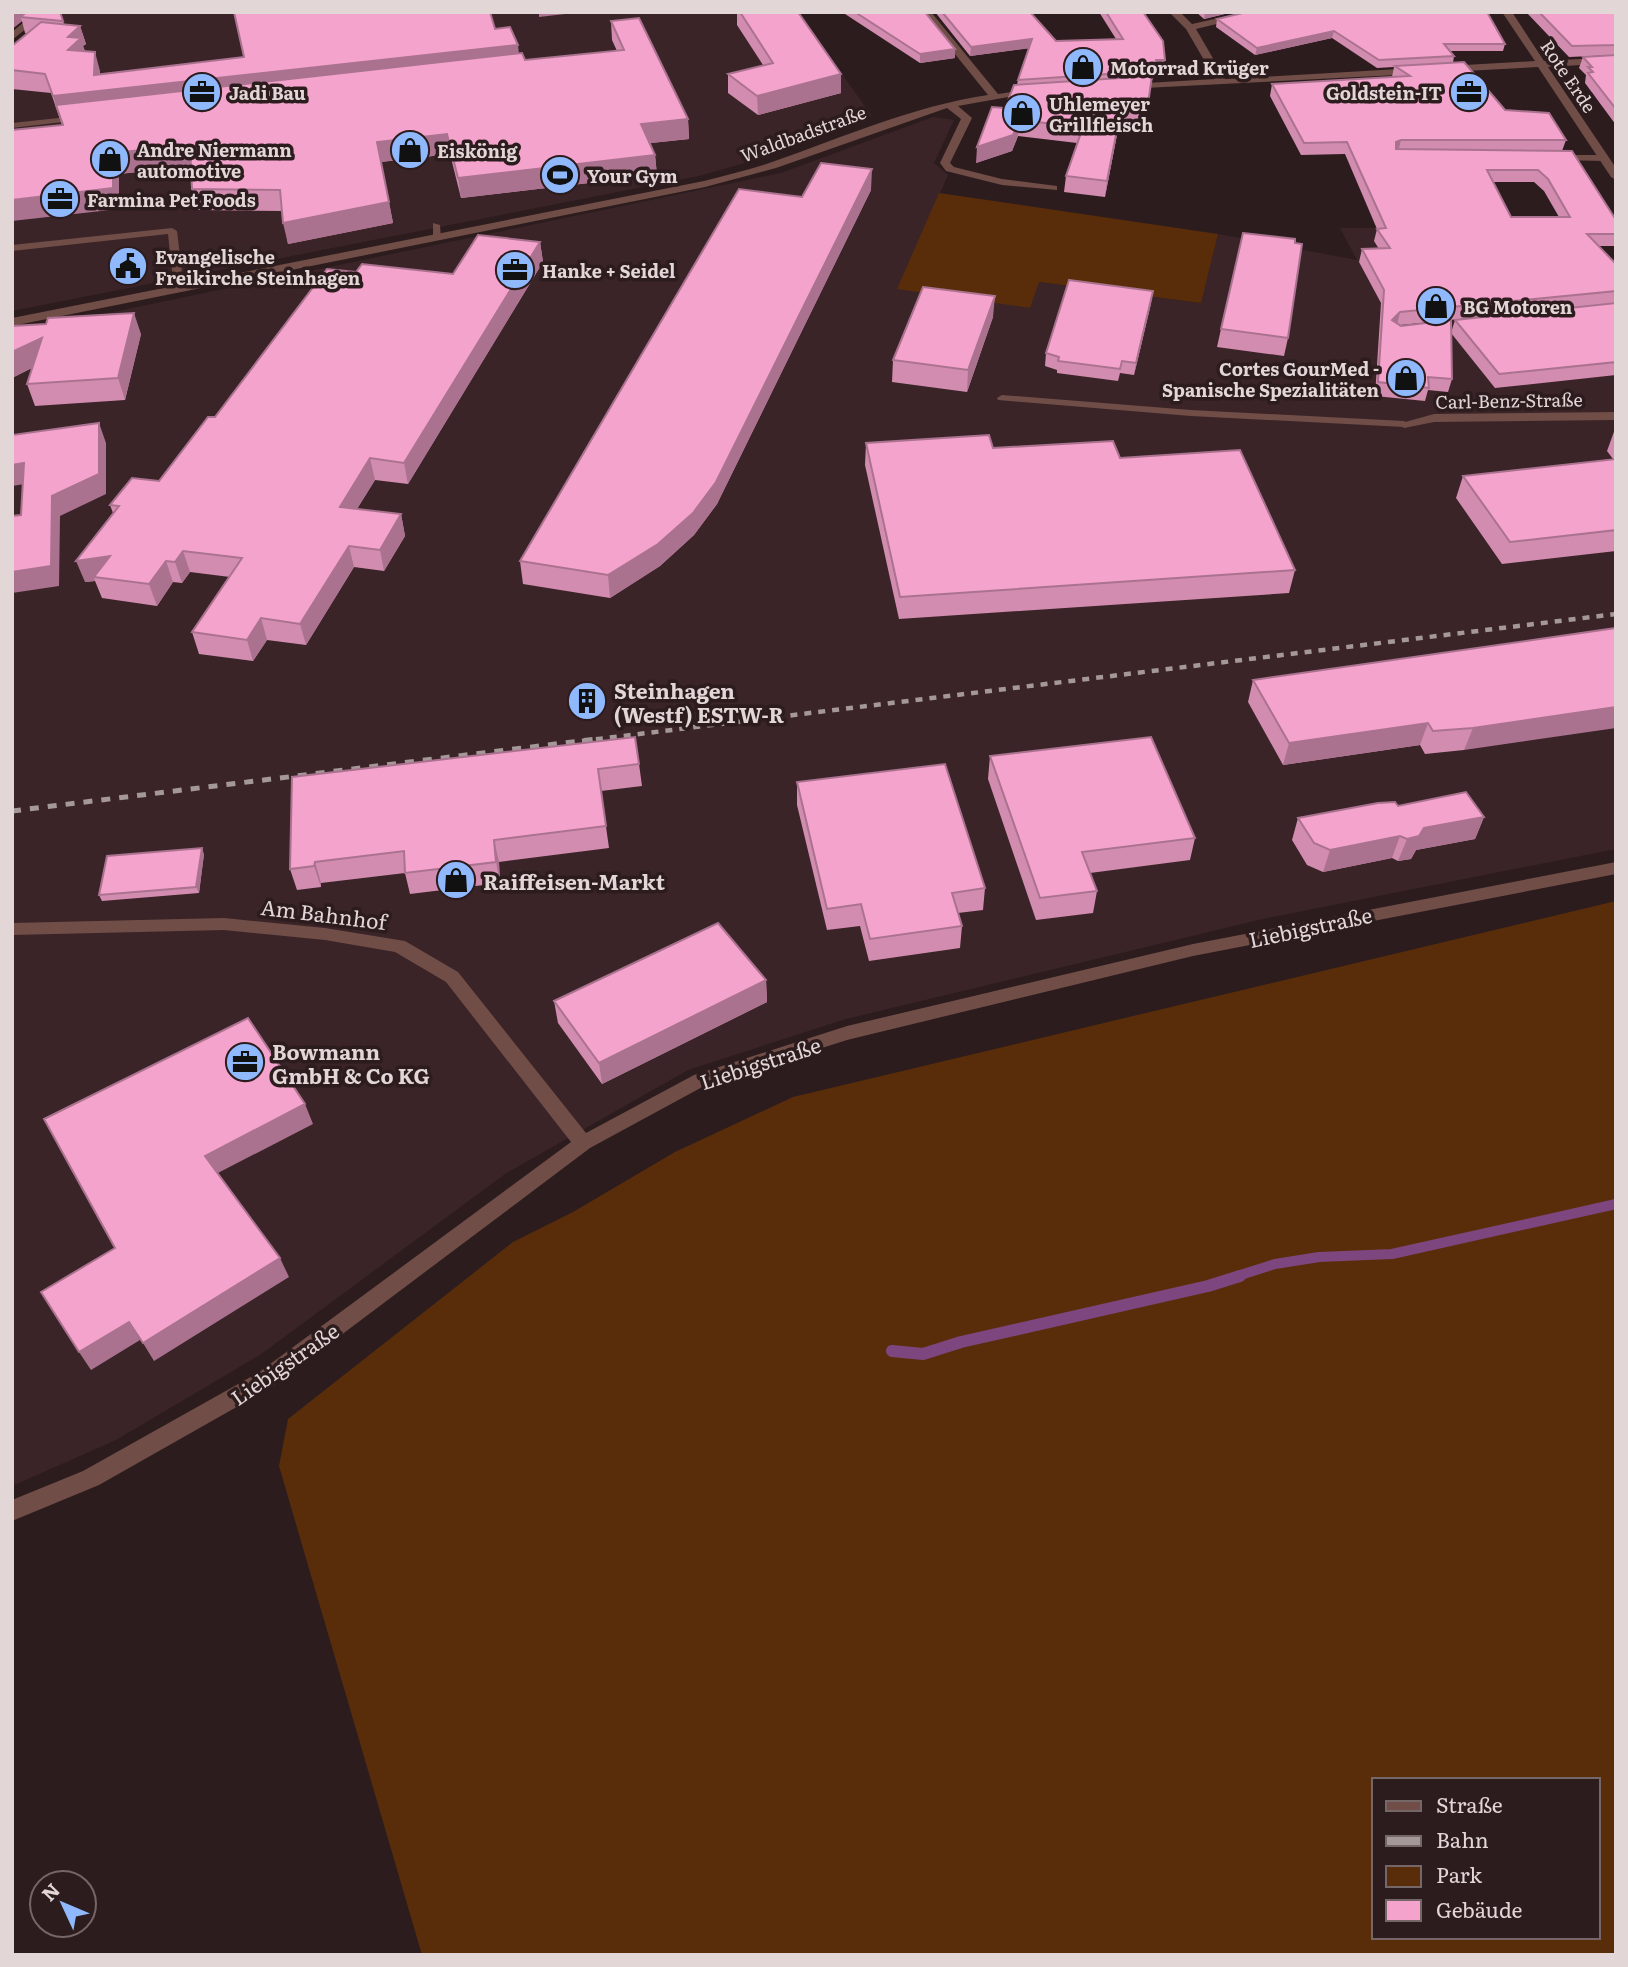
<svg xmlns="http://www.w3.org/2000/svg" width="1628" height="1967" font-family="Literata,serif">
<style>
.built{fill:#3a2428}
.green{fill:#592d0a;fill-rule:evenodd}
.lines{fill:none;stroke-linecap:round;stroke-linejoin:round}
.stream-far1{stroke:#7d467f;stroke-width:10}
.stream{stroke:#7d467f;stroke-width:12}
.service{fill:#704d46;fill-rule:evenodd}
.minor{fill:#704d46;fill-rule:evenodd}
.rail-far1{stroke:#a59899;stroke-width:4.5;stroke-dasharray:7 7;stroke-linecap:butt}
.rail{stroke:#a59899;stroke-width:5;stroke-dasharray:9 9;stroke-linecap:butt}
.wall{fill:#d28caf;fill-rule:evenodd}
.shaded-wall{fill:#ab728f}
.building{fill:#f4a3cc;stroke:#ab728f;stroke-width:2;fill-rule:evenodd}
.labels{text-anchor:middle;dominant-baseline:central;stroke-width:7;stroke-linejoin:round;paint-order:stroke}
.far-poi-label{font-size:18px;font-weight:bold;fill:#e2d6d7;stroke:#2c1c1e;text-anchor:start}
.far-street-label{font-size:18px;fill:#e2d6d7;stroke:#2c1c1e}
.poi-label{font-size:21px;font-weight:bold;fill:#e2d6d7;stroke:#2c1c1e;text-anchor:start}
.street-label{font-size:21px;fill:#e2d6d7;stroke:#2c1c1e}
</style>
<rect width="100%" height="100%" fill="#2c1c1e"/>
<path class="built" d="M50,12H735L740,19L798,13L872,116L759,159L699,176L12,311V45Z
M933,117L954,120L934,163L948,175L898,289L1039,282L1200,303L1218,234L1357,260L1340,228L1509,227L1616,303V849L1267,918L846,1019L688,1070L505,1174L260,1355L116,1440L12,1486V333L781,173Z"/>
<path class="green" d="M939,193L1218,234L1201,303L1039,282L1030,308L897,289Z
M1616,901V1955H422L279,1466L288,1419L513,1242L573,1212L675,1152L793,1097ZM1374,1780H1598V1937H1374Z"/>
<g class="lines">
<path class="stream-far1" d="M1234,1277L1275,1264L1319,1257L1392,1254L1616,1204"/>
<path class="stream" d="M892,1351L923,1354L961,1342L1208,1286L1240,1276"/>
<path class="service" d="M77,116L81,118L80,120L12,128V123Z
M1557,155H1604L1608,158L1604,161L1554,160V156Z
M433,223L440,225L441,239L433,237Z
M172,228L177,231L184,289L179,292L174,289L168,234L12,251V245Z
M1002,395L1191,410L1404,421L1409,424L1404,427L1191,416L998,400L997,398Z"/>
<path class="minor" d="M36,12H47L12,40V32Z
M921,12H931L998,94L1031,89L1036,92L958,106L972,118L950,163L954,167L1002,179L1057,186V190L1002,185L946,171L940,163L961,119L947,108L776,168L705,187L12,326V318L704,181C726,175 750,170 772,162C844,137 913,106 988,95Z
M1169,12H1180L1192,24L1246,12H1266L1196,29L1225,79L1416,68L1421,71L1416,74L1125,89L1124,87L1129,84L1215,79L1186,29Z
M1502,12H1512L1544,61L1616,57V63L1548,67L1616,168V180L1611,177L1538,67L1447,72L1442,69L1447,66L1535,61Z
M1616,412V420L1434,422L1404,428L1398,424L1434,414Z
M1616,862V874L1193,956L847,1040L706,1085L590,1148L272,1387L99,1485L12,1521V1500L83,1471L258,1373L571,1142L446,982L395,952L325,940L224,930L12,935V923L224,918L325,928L405,941L458,972L586,1133L694,1075L847,1026L1193,944Z"/>
<path class="rail-far1" d="M582,741L1616,614"/>
<path class="rail" d="M12,811L596,739"/>
</g>
<path class="wall" d="M12,12H60L64,24L80,26L86,44L83,46L85,51L100,71V74L495,29L525,60L617,51L612,40L611,21L688,119L689,139L650,143L655,155L657,175L461,198L450,154L381,162L393,223L288,244L282,211L198,210L192,189L191,166L119,174V209L62,125L51,93L12,89V46L28,33H25L22,21L12,29Z
M737,12H798L841,74V93L758,115L728,93V74L763,65L737,25Z
M842,12H925L955,58L920,63Z
M935,12H1030L1056,41L1116,39L1099,12H1143L1165,60L1163,69H1155L1153,79L1151,80L1145,127L1119,124L1105,197L1064,192L1066,176L1077,143L1018,136L1012,151L976,163L1017,85L1018,80L1029,48L970,56Z
M1196,12H1233L1204,19Z
M1526,12H1616V125L1585,83L1586,75L1579,68L1583,57L1613,55L1569,57Z
M1217,19L1505,44L1503,51H1450L1454,56L1453,63L1505,110L1566,140L1562,151L1616,220V246H1599L1616,264V375L1495,388L1451,333L1455,320L1598,305L1400,325L1452,379L1448,392L1428,390L1425,401L1375,396L1381,303L1359,262L1362,249H1379L1374,241L1377,229L1345,154L1301,155L1270,96L1272,84L1392,77L1394,67L1377,68L1332,38L1255,55L1216,27ZM1493,182H1534L1544,191L1559,217H1511Z
M871,190L717,504L694,535L660,566L610,598L523,584L520,561L802,197Z
M540,242L543,262L408,484L375,480L357,509L401,514L405,536L384,571L354,567L306,645L267,640L253,661L199,654L192,632L230,577L190,572L182,583L173,582L157,606L102,598L95,581L85,582L113,513L110,505L159,481L215,417L356,272L453,274Z
M1151,303L1134,375L1120,373L1118,381L1057,373V370L1045,366L1046,353Z
M993,317L967,392L892,382L893,360Z
M12,326L141,334L125,400L35,406L27,384L32,368L12,378Z
M1221,329L1288,338L1284,356L1217,347Z
M1615,429L1616,551L1502,564L1456,498L1463,476L1613,459L1607,451Z
M866,443L993,448L1120,458L1295,570L1289,593L899,619L865,465Z
M1616,628L1464,750L1425,754L1420,745L1283,765L1248,702L1253,680Z
M990,756L1195,838L1190,860L1090,873L1097,891L1093,913L1036,920L988,779Z
M639,764L642,786L601,791L609,848L499,862L500,883L410,894L405,873L321,883V887L297,890L290,869L292,777Z
M797,782L985,888L983,910L958,913L962,926L960,948L869,961L860,926L827,930L797,805Z
M1398,806L1484,817L1475,839L1416,850L1411,859L1398,861L1392,858L1323,872L1307,865L1292,840L1298,818Z
M204,854L199,893L102,901L99,895Z
M766,980L767,1002L602,1084L558,1023L554,1001Z"/>
<path class="shaded-wall" d="M12,12H32L20,17L22,21L12,29Z
M539,12H582L539,17Z
M1205,12H1233L1204,19Z
M80,26L86,44L83,46L87,57L68,50V37Z
M1334,31L1332,38L1255,55L1257,48Z
M1032,39V48L970,56L971,47Z
M518,45L520,64L56,105L59,115L53,96L94,75L95,52L100,71V91Z
M955,49V58L920,63V54Z
M841,74V93L758,115L757,96Z
M1121,109L1119,124L1105,197L1107,181Z
M688,119L689,139L643,144L641,124Z
M1019,120L1018,136L1012,151L976,163L977,147Z
M447,134L450,154L380,162L377,142Z
M1401,140L1398,152L1393,154L1396,142Z
M190,145L195,166L119,174V209L12,221V200L113,153Z
M655,155L657,175L461,198L458,178Z
M872,169L871,190L717,504L694,535L660,566L610,598L608,575Z
M389,202L393,223L288,244L283,223Z
M540,242L543,262L408,484L404,463Z
M1153,291L1151,303L1134,375L1136,363Z
M995,296L993,317L967,392L968,370Z
M1400,312L1397,325L1392,320Z
M134,313L141,334L125,400L118,378Z
M42,338L49,359L12,378V352Z
M99,423L106,443V494L60,516L59,586L12,593V572L52,496Z
M370,458L375,480L345,528L340,507Z
M24,463L31,483L12,486V465Z
M401,514L405,536L384,571L380,550Z
M349,546L354,567L306,645L300,624Z
M183,551L190,572L182,583L175,562Z
M110,556L94,577L95,581L85,582L76,561Z
M166,561L173,582L157,606L149,584Z
M261,618L267,640L253,661L247,640Z
M1616,705V728L1464,750L1473,728Z
M1428,723L1420,745L1283,765L1289,743Z
M1484,817L1475,839L1416,850L1411,859L1398,861L1407,839L1424,828Z
M1400,836L1392,858L1323,872L1330,850Z
M494,840L499,862L500,883L496,862Z
M202,848L204,854L199,893L196,887Z
M315,862L321,883V887L314,866Z
M766,980L767,1002L602,1084L599,1063Z
M305,1104L313,1124L214,1175L205,1156Z
M280,1258L289,1277L154,1361L143,1343Z
M129,1322L140,1340L91,1370L79,1352Z"/>
<path class="building" d="M27,12H60L63,21L20,17Z
M234,12H490L495,29L510,27L518,45L53,96L45,74L12,70V46L41,22L80,26L68,37L81,38L68,50L95,52L94,75L244,57Z
M740,12H798L841,74L757,96L728,74L773,63Z
M855,12H925L955,49L920,54Z
M942,12H1030L1056,41L1123,39L1106,12H1143L1163,41L1165,60H1156L1154,71L1018,80L1032,39L971,47Z
M1247,12H1487L1505,44H1444L1454,56L1379,60L1334,31L1257,48L1217,19Z
M1539,12H1616V45L1572,46Z
M639,18L688,119L641,124L655,155L458,178L447,134L377,142L389,202L283,223L280,190L192,189L190,145L113,153V188L12,200V130L63,125L56,105L522,53L525,60L624,50L611,21Z
M1616,55V109L1588,73L1593,72L1588,67H1592L1583,57Z
M1464,62L1505,110L1549,113L1566,140H1401L1396,142V149L1572,151L1616,220V234H1587L1616,264V291L1400,312L1392,320L1401,326L1451,320L1452,379L1428,377L1429,388L1378,382L1384,290L1362,249L1390,248L1377,229L1386,228L1347,142L1304,143L1272,84L1410,76L1395,66ZM1487,170H1538L1548,179L1570,217H1511Z
M1152,76L1147,111L1121,109L1107,181L1066,176L1083,127L1019,120L1013,135L977,147L992,107L1005,108L1014,85Z
M821,163L872,169L716,482L693,513L658,544L608,575L520,561L739,189L802,197Z
M1243,233L1295,239V243L1302,244L1288,338L1221,329Z
M478,235L540,242L404,463L370,458L340,507L401,514L380,550L349,546L300,624L261,618L247,640L192,632L242,558L183,551L175,562L166,561L149,584L94,577L110,556L76,561L119,506L110,505L132,478L159,481L208,417H215L327,269L356,272L362,264L453,274Z
M1069,280L1153,291L1136,363L1122,361L1120,369L1058,361L1059,357L1046,353Z
M923,287L995,296L968,370L893,360Z
M1616,303V362L1499,374L1455,320Z
M134,313L118,378L27,384L42,338L12,352V326L46,324L48,318Z
M99,423V474L52,496L51,566L12,572V516L21,515L24,463L12,465V435Z
M989,435L993,448L1113,441L1120,458L1240,450L1295,570L900,597L866,443Z
M1616,459V530L1510,542L1463,476Z
M1616,628V707L1473,728L1433,731L1428,723L1289,743L1253,680Z
M635,737L639,764L598,769L606,826L494,840L496,862L405,873L404,851L315,862L314,866L290,869L292,777Z
M1151,737L1195,838L1082,852L1097,891L1040,898L990,756Z
M945,764L985,888L952,893L962,926L870,939L861,904L827,909L797,782Z
M1466,792L1484,817L1424,828L1419,836L1407,839L1400,836L1330,850L1314,843L1298,818L1378,803L1395,802L1398,806Z
M202,848L196,887L99,895L107,856Z
M718,923L766,980L599,1063L554,1001Z
M248,1018L305,1104L205,1156L280,1258L143,1343L129,1322L79,1352L41,1292L115,1248L44,1119Z"/>
<defs>
<g id="shop-disc" transform="scale(2.0125)"><circle r="9.5" fill="#8fb8fd" stroke="#2c1c1e"/><path d="M-5-2.5h2.3a2.7 3.5 0 0 1 5.4 0H5L5.5 6h-11ZM-1.5-2.5h3a1.5 2.3 0 0 0-3 0Z" fill="#111"/></g>
<g id="office-disc" transform="scale(2.0125)"><circle r="9.5" fill="#8fb8fd" stroke="#2c1c1e"/><path d="M-6-3h4V-5.5h4V-3h4V5H-6ZM-1-4.5V-3h2v-1.5ZM-6 0V1H6V0Z" fill="#111"/></g>
<g id="stadium-disc" transform="scale(2.0125)"><circle r="9.5" fill="#8fb8fd" stroke="#2c1c1e"/><path d="M0-5a6.5 5 0 1 0 0 10a6.5 5 0 1 0 0-10ZM-3.5-1.8h7v3.6h-7Z" fill="#111"/></g>
<g id="civic-disc" transform="scale(2.0125)"><circle r="9.5" fill="#8fb8fd" stroke="#2c1c1e"/><path d="M-.6-6.5H3V-4.5H.6V-3L4-1V1h2V6H-6V1h2V-1L-.6-3ZM-1.2 2.5V6h2.4V2.5Z" fill="#111"/></g>
<g id="building-disc" transform="scale(2.0125)"><circle r="9.5" fill="#8fb8fd" stroke="#2c1c1e"/><path d="M-4-6H4V6H1V3H-1V6H-4ZM-2.5-4.3h1.7v1.8h-1.7ZM.8-4.3h1.7v1.8H.8ZM-2.5-1h1.7V.8h-1.7ZM.8-1h1.7V.8H.8Z" fill="#111"/></g>
</defs>
<g fill-rule="evenodd">
<use href="#shop-disc" x="1083" y="67"/>
<use href="#office-disc" x="202" y="92"/>
<use href="#office-disc" x="1469" y="92"/>
<use href="#shop-disc" x="1022" y="113"/>
<use href="#shop-disc" x="410" y="150"/>
<use href="#shop-disc" x="110" y="159"/>
<use href="#stadium-disc" x="560" y="175"/>
<use href="#office-disc" x="60" y="199"/>
<use href="#civic-disc" x="128" y="266"/>
<use href="#office-disc" x="515" y="270"/>
<use href="#shop-disc" x="1436" y="306"/>
<use href="#shop-disc" x="1406" y="378"/>
<use href="#building-disc" x="587" y="701"/>
<use href="#shop-disc" x="456" y="880"/>
<use href="#office-disc" x="245" y="1062"/>
</g>
<g class="labels">
<g class="far-poi-label">
<text x="1110" y="67">Motorrad Krüger</text>
<text x="229" y="92">Jadi Bau</text>
<text x="1442" y="92" text-anchor="end">Goldstein-IT</text>
<text x="1049" y="103">Uhlemeyer<tspan x="1049" dy="21">Grillfleisch</tspan></text>
<text x="137" y="149">Andre Niermann<tspan x="137" dy="21">automotive</tspan></text>
<text x="437" y="150">Eiskönig</text>
<text x="587" y="175">Your Gym</text>
<text x="87" y="199">Farmina Pet Foods</text>
<text x="155" y="256">Evangelische<tspan x="155" dy="21">Freikirche Steinhagen</tspan></text>
<text x="542" y="270">Hanke + Seidel</text>
<text x="1463" y="306">BG Motoren</text>
<text x="1379" y="368" text-anchor="end">Cortes GourMed -<tspan x="1379" dy="21">Spanische Spezialitäten</tspan></text>
</g>
<g class="far-street-label">
<text transform="translate(1569 76) rotate(56)">Rote Erde</text>
<text transform="translate(803 133) rotate(-20)">Waldbadstraße</text>
<text transform="translate(1509 400) rotate(-1)">Carl-Benz-Straße</text>
</g>
<g class="poi-label">
<text x="614" y="689">Steinhagen<tspan x="614" dy="24">(Westf) ESTW-R</tspan></text>
<text x="483" y="880">Raiffeisen-Markt</text>
<text x="272" y="1050">Bowmann<tspan x="272" dy="24">GmbH &amp; Co KG</tspan></text>
</g>
<g class="street-label">
<text transform="translate(324 913) rotate(7)">Am Bahnhof</text>
<text transform="translate(1310 926) rotate(-12)">Liebigstraße</text>
<text transform="translate(760 1062) rotate(-18)">Liebigstraße</text>
<text transform="translate(284 1363) rotate(-35)">Liebigstraße</text>
</g>
</g>
<rect width="1628" height="1967" fill="none" stroke="#e2d6d7" stroke-width="28"/>
<rect x="1372" y="1778" width="228" height="161" fill="#2c1c1e" stroke="#756668" stroke-width="2"/>
<rect x="1386" y="1801" width="35" height="10" fill="#704d46" stroke="#756668" stroke-width="2"/>
<text x="1436" y="1813" font-size="21" fill="#e2d6d7">Straße</text>
<rect x="1386" y="1836" width="35" height="10" fill="#a59899" stroke="#756668" stroke-width="2"/>
<text x="1436" y="1848" font-size="21" fill="#e2d6d7">Bahn</text>
<rect x="1386" y="1866" width="35" height="21" fill="#592d0a" stroke="#756668" stroke-width="2"/>
<text x="1436" y="1883" font-size="21" fill="#e2d6d7">Park</text>
<rect x="1386" y="1900" width="35" height="21" fill="#f4a3cc" stroke="#756668" stroke-width="2"/>
<text x="1436" y="1918" font-size="21" fill="#e2d6d7">Gebäude</text>
<g transform="translate(63 1904) rotate(314)"><circle r="33" fill="#2c1c1e" stroke="#756668" stroke-width="2"/>
<path d="M0-5L12 26L0 18L-12 26Z" fill="#8fb8fd"/>
<text y="-10" font-size="19" font-weight="bold" text-anchor="middle" fill="#e2d6d7">N</text>
</g>
</svg>
